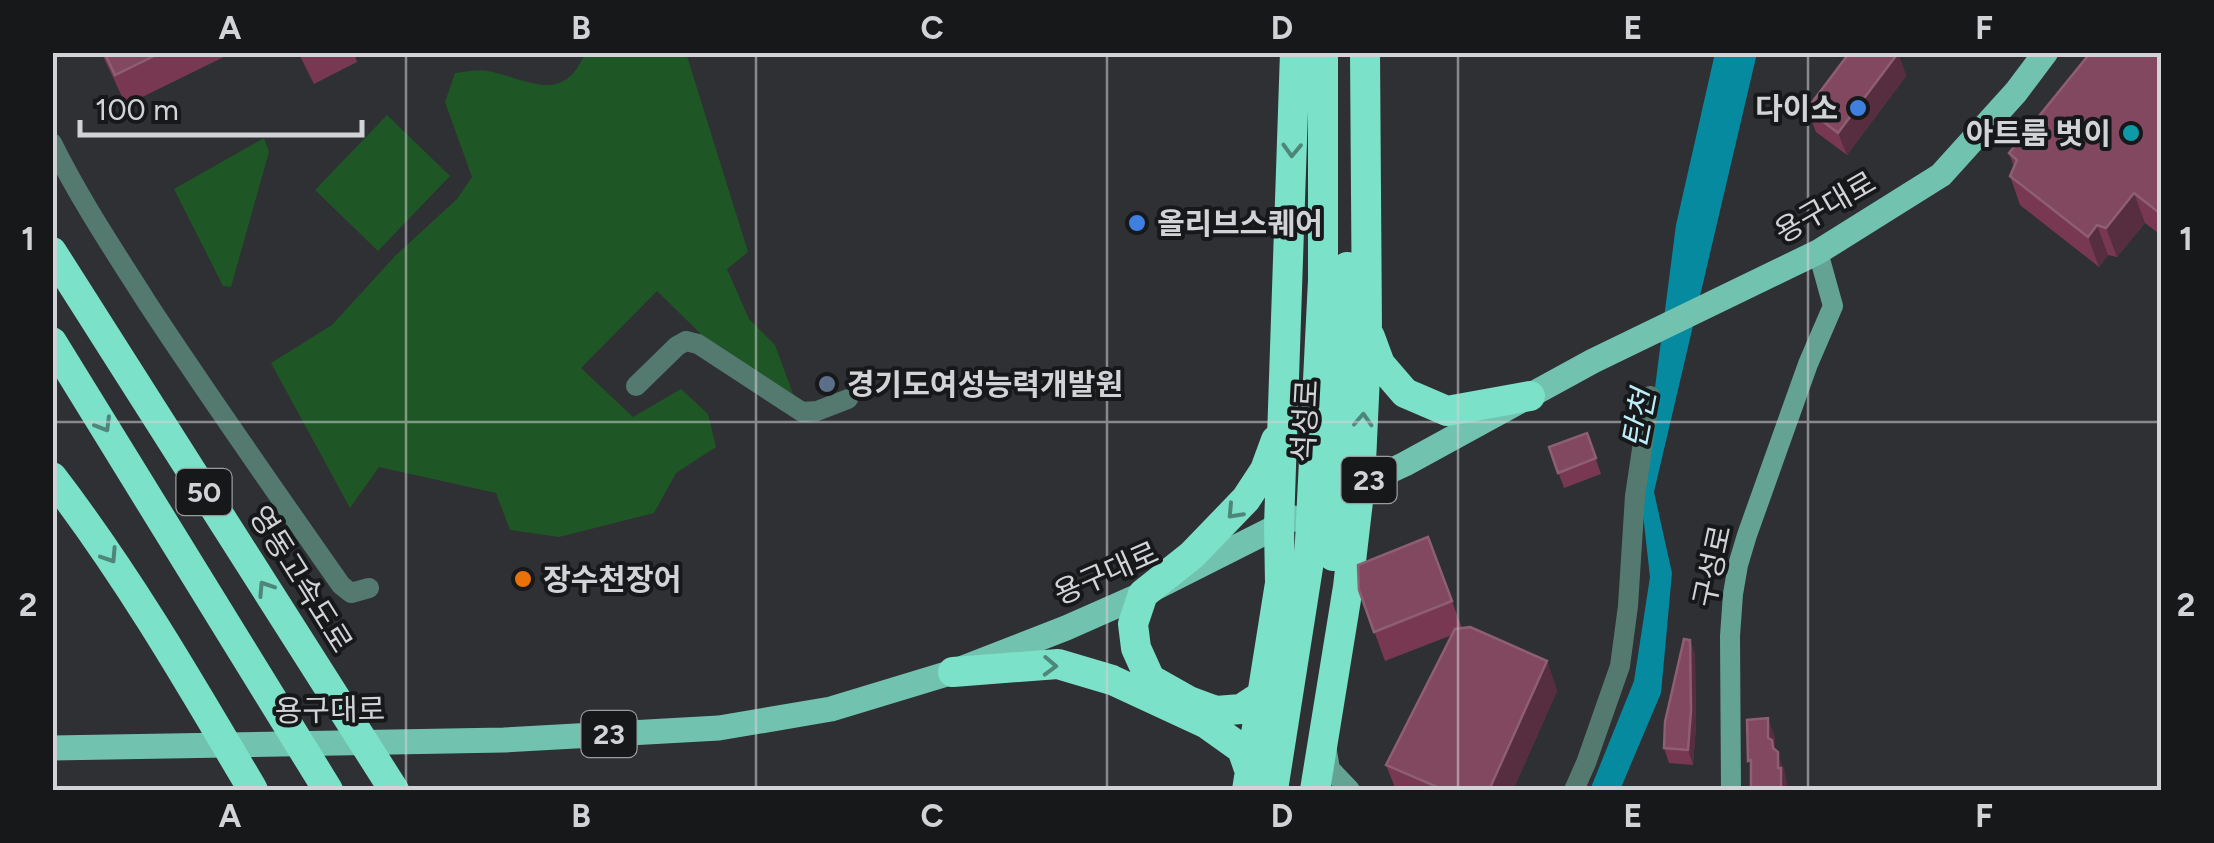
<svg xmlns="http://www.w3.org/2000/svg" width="2214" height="843" font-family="Figtree,'Noto Sans KR',sans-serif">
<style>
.green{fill:#1f5626}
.water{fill:#058aa0}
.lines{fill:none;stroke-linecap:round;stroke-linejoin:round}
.street{stroke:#547a70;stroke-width:20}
.secondary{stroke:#64a394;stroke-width:20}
.primary{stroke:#71c3b0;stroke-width:25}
.highway{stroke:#7be1c9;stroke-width:30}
.wall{fill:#783852}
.shaded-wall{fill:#562e40}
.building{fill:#814860;stroke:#8e5e73;stroke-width:2.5}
.oneway{stroke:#4e877a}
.grid{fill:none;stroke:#d2d3d6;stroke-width:2.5;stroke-opacity:0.55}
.shop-dot{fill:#3f7fe0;stroke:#17181a;stroke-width:4}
.culture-dot{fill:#0f9aa8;stroke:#17181a;stroke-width:4}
.service-dot{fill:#5c6f8a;stroke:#17181a;stroke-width:4}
.food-dot{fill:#e8710a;stroke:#17181a;stroke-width:4}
.labels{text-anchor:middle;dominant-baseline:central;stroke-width:8;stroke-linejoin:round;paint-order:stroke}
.shield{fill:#17181a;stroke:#9a9b9e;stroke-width:2.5}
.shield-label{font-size:28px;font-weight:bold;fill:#d2d3d6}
.poi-label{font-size:30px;font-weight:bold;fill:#d2d3d6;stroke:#17181a;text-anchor:start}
.street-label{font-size:30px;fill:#d2d3d6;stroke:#17181a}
.water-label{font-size:32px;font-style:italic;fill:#bbecf8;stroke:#17181a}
.neatline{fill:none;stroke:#d2d3d6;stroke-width:4}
.grid-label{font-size:32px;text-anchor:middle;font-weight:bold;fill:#d2d3d6}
</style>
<rect width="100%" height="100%" fill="#2e3034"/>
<path class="green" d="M585,53H686L748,252L727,269L749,319L775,345L793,394L706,339L657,291L581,368L633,417L681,389L708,414L716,447L676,473L654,513L559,537L510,530L496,493L379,467L350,508L271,363L332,325L395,256L457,199L472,177L445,102L455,73C466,72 477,69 488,71C529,79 563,106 585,53Z
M387,115L450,176L378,251L315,190Z
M264,138L269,152L231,287L223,286L174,189Z"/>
<path class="water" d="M1715,53H1757L1654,492L1672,573L1661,693L1620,790H1590L1634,681L1650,577L1641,496L1676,225Z"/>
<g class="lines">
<path class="street" d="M52,143C79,198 113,249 146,301C209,397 275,491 341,585L351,593L369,588
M636,386L677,346L686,341L698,344L802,412L817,411L848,399
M1574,790L1586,763L1620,666L1628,606L1635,496L1650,396"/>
<path class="secondary" d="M1326,746L1330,769L1350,790
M1731,790L1730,636L1733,594L1738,565L1747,535L1808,364L1833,306L1818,252"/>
<path class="primary" d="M1347,491L1405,464L1593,361L1818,252L1941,175L2016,92L2046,52
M52,748L504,740L719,728L831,709L953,672L1066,628L1143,594L1294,518"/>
<path class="highway" d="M52,252L394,790
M1370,337L1380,364L1405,393L1447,411L1530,396
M52,342L328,790
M52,477C128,576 190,683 253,790
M1333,556L1347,267
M953,672L1058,664L1112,680L1207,724L1242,749L1250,772
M1261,696L1241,709L1216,711L1189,701L1150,679L1136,648L1133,624L1143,594L1192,555L1246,499L1265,470L1276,440
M1247,790L1280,583L1279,526L1295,52
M1273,790L1309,561L1323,280V52
M1315,790L1348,587L1360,484L1367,332L1365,52"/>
</g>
<path class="wall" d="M101,52H234L126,105Z
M298,52H354L357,62L314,84Z
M2162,52V236L2145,223L2117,257L2108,255L2099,267L2020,205L2010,176L2014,167L2009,153Z
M1898,53L1906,76L1847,155L1816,132L1807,109Z
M1587,433L1601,474L1564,488L1549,447Z
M1428,537L1462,628L1547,661L1557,691L1513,790H1396L1386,765L1452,635L1385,661L1359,590Z
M1690,640L1695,655L1696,726L1693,765L1669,763L1664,748Z"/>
<path class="shaded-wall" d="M1898,53L1906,76L1847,155L1838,133Z
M2134,193L2145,223L2117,257L2106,228Z
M2097,225L2108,255L2099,267L2088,237Z
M1690,640L1695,655L1696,726L1693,765L1688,750Z
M1547,661L1557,691L1513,790H1489Z
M1768,718L1775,737V749L1785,771L1788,790H1781L1768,738Z"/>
<path class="building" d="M104,52H162L115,75Z
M1850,52L1898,53L1838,133L1807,109Z
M2091,52H2162V215L2134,193L2106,228L2097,225L2088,237L2010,176L2017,160L2009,153Z
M1587,433L1596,458L1558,473L1549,447Z
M1428,537L1452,601L1374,632L1359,590L1358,565Z
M1470,627L1547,661L1489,790H1444L1386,765L1455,629Z
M1684,639L1690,640L1691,711L1688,750L1664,748L1665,722Z
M1768,718V738L1772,740L1773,748L1778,752V768H1781V790H1751V760L1748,761L1747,720Z"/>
<defs><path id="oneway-chevron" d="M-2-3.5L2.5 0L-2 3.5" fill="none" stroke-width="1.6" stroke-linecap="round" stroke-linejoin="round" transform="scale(2.5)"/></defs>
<g class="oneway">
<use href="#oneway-chevron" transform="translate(1292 150) rotate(92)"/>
<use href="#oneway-chevron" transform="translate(1363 420) rotate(-87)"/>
<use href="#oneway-chevron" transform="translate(104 425) rotate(59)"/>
<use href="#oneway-chevron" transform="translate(1234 512) rotate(133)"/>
<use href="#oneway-chevron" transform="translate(110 556) rotate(57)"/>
<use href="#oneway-chevron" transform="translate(265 588) rotate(-123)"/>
<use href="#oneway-chevron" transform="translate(1050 666) rotate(2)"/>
</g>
<path class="grid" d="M406,52V790M756,52V790M1107,52V790M1458,52V790M1808,52V790M52,422H2162"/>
<g class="shop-dot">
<circle cx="1858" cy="108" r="10"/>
<circle cx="1137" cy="223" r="10"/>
</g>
<circle class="culture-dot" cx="2131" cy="133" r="10"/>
<circle class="service-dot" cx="827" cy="384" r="10"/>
<circle class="food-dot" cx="523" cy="579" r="10"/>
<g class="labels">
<g class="shield">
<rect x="1341.5" y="457" width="55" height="46" rx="8"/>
<rect x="176.5" y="469" width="55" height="46" rx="8"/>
<rect x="581.5" y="711" width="55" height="46" rx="8"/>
</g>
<g class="shield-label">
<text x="1369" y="480">23</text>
<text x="204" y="492">50</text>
<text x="609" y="734">23</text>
</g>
<g class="poi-label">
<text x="1838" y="108" text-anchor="end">다이소</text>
<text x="2111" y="133" text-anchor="end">아트룸 벗이</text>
<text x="1157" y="223">올리브스퀘어</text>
<text x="847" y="384">경기도여성능력개발원</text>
<text x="543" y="579">장수천장어</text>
</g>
<g class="street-label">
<text transform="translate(1825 207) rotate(-30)">용구대로</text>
<text transform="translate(1305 421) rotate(-87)">석성로</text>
<text transform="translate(1712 566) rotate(-78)">구성로</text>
<text transform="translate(1106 573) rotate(-24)">용구대로</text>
<text transform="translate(301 579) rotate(58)">영동고속도로</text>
<text transform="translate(330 710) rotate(-1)">용구대로</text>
</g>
<g class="water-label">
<text transform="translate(1639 419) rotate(-79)">탄천</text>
</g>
</g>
<rect width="2214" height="843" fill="none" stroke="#17181a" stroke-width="110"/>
<path d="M80 120v15h282v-15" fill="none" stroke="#d2d3d6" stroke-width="5"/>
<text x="95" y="120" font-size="30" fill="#d2d3d6" stroke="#17181a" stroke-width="8" paint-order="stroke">100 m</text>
<rect x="55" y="55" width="2104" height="733" class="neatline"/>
<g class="grid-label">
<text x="230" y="39">A</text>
<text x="581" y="39">B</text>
<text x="932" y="39">C</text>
<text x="1282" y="39">D</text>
<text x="1633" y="39">E</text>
<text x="1984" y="39">F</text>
<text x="28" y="250">1</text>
<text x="2186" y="250">1</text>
<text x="28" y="616">2</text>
<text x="2186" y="616">2</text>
<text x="230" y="827">A</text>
<text x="581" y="827">B</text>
<text x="932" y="827">C</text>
<text x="1282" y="827">D</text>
<text x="1633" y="827">E</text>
<text x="1984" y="827">F</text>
</g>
</svg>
